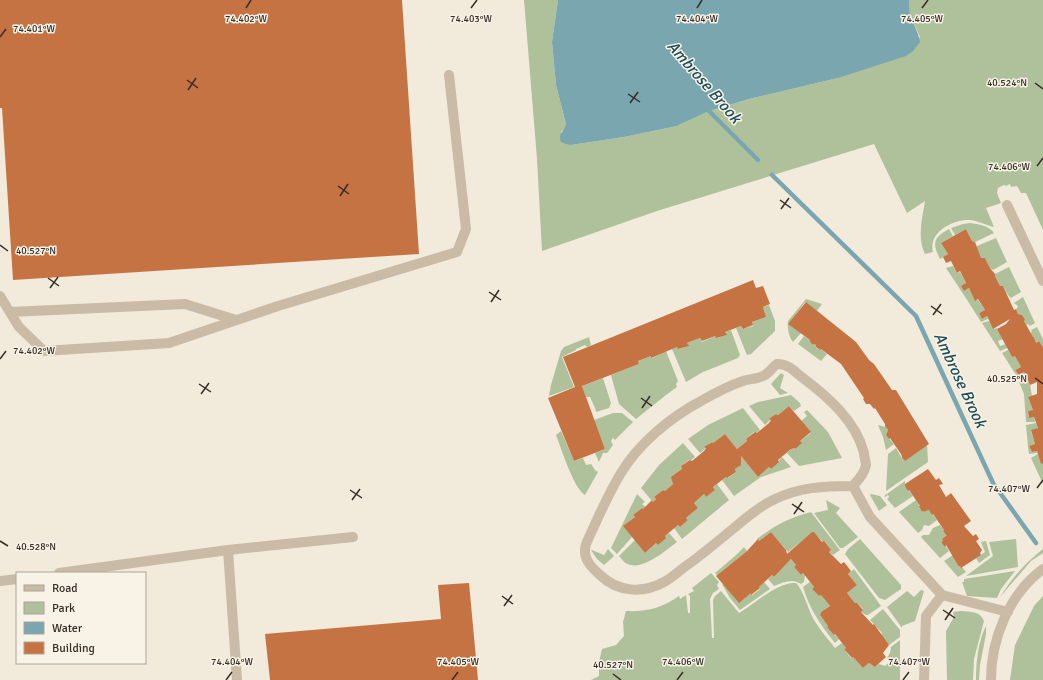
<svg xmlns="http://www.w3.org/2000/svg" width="1043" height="680" font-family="Signika,sans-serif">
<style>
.green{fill:#afc19b}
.water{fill:#79a6af}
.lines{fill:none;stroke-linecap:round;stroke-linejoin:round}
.stream{stroke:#79a6af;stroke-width:4.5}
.building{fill:#c67344}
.minor{stroke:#cabba6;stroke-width:10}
.ticks{fill:none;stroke:#362e27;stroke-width:1.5}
.labels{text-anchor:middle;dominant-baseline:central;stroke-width:3;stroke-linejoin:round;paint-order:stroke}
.water-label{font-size:16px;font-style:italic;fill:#1d4d58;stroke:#f9f3e7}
.ticks-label{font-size:10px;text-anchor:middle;fill:#362e27;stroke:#f9f3e7;stroke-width:3;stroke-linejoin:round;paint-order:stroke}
</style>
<rect width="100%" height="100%" fill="#f2eadb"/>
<path class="green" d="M524,0H558L552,42L556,85L566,124V128L561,132L571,145L624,137L677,126L709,111L749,99L838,78L920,37L910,15L909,0H1043V230L1026,193H1021L1017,186L1011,187L1010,184L1006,186L1004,185L998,188L997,193L1001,203L986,208L994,227C986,225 979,221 970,220C953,219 928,232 933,252L925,254C917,238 922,219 925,201L907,213L874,144L657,211L542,251L537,159Z
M970,223C978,224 990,226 994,233L975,242L972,241L966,229L955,235L951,228L963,224Z
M949,229L953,236L941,243L948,254L940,259C932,243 933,238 949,229Z
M996,238L1007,262L993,270L990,268L985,258H981L977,249V246Z
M953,266L957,273L960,272L966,283L962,286L964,291L969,288L975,300H978L985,310L979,313L982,319L987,316L988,319L981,322C970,304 958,286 946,268Z
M1009,267L1021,292L1011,298L1008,295L1003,286H1000L995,276V274Z
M1023,297L1035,323L1030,326L1028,324L1026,325L1022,315L1018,314L1016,310L1018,306L1014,303Z
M806,299L822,304L817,311L805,302L789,324L801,333L793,342C789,337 787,328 788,321Z
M769,305L775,321V331L751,354L747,355L736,328L741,326L743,329L753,326L752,322L766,317L763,307Z
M989,321L994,329L997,328L1003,339L998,341L1000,346L1006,344L1007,348L1000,351L982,323Z
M1037,327L1043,339V347L1039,341L1036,343L1034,337H1033L1030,333L1032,332L1031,330Z
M731,330L740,355L738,358L703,372L686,382L672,349L677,347L679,349L688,346L687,343L700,338L702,342L715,336L717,338L726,335L725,332Z
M804,336L810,340V342L813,345L814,344L816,345V348L820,350L821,349L827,354L821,361L798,344Z
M589,337L591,345L587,347L585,345L576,349V350L562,357L574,387L549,396L551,385L561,351L564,347Z
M1008,350L1012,357L1015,355L1021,367L1015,370L1019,375L1024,372L1025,376L1018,378L1002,353Z
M666,351L678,381L676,384L677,387L666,395L636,419L619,404L611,375L639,364L638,361L651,356L652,358Z
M781,373L784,375L780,388L788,393L780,395L771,384Z
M1026,377L1030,385L1032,396L1028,397L1033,410L1028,411L1029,418L1034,417L1035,422H1026L1024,394L1019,382Z
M603,378L611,403L609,408L596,412L595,408L590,397H586L582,386Z
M791,395L800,403L801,406L794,411L789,406L778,415L776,414L765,425L749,406L758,402Z
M743,408L760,430L757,433L754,432L746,439L747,441L737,449L725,434L713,443L711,442C706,446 706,449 700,453L689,440L688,439L708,425Z
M807,410L828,432L842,458L799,466L787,453L791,449L794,448L795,449L800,441L811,433L801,421L807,416L804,412Z
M613,413H622L633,422L615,440L613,438L611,441L613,445L607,453H603L599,462L595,453L605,449L594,420Z
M1036,423L1038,428L1031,431L1035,444L1029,446L1032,452L1037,451V453L1029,454L1028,447L1026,425Z
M878,425L886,427L888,430L886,435L894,444L886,450L883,437Z
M561,431L574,461L583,458L586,465L591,464L595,470L598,472L585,495C574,489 561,448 556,435Z
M683,443L695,457L690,461L689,460L681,466L682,469L672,477L673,484L665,491L663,490L654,497L656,499L653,502L641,488L659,465Z
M927,445L928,462L886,491L888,454L896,448L903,460L904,459L905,460Z
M1038,454L1041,463H1043V484L1031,458Z
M741,456L758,477L769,467L771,469L782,457L791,467L761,477L734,496L722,480L726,477L728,478L736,472L735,469L741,464Z
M905,481V486L913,496L895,508L887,499L889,497L888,495L885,497L884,496Z
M717,484L729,500L682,539L674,528L678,525L680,527L688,520L686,518L698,508L694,503L704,494L706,497L715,490L713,487Z
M637,494L645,502L642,504L646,507L643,509L642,508L633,515L635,517L624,526L632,537L617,554L611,548Z
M871,494L880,496L887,505L879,511L870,495Z
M826,500L840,508L836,513L858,537L843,548H840L814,513L828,510Z
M916,500L922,511L924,512L929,510L937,520L929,526L924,525L922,530L918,533L899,512Z
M811,512L840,550L833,555L829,552L831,550L813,532L788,552L771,532L759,541L757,539C775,525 789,518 811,512Z
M940,525L944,530L943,531L946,535H947L942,539L943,541H942L949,551L940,558L921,537L923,535H929L933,528Z
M669,533L677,542C666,550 643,571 628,564C624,563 622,559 619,556L635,540L645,553L656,543L658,545L665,536Z
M860,539L901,585V589L885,600L879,598L845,554L848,549Z
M1016,539L1018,567L966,576L993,556L989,542Z
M986,541L990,555L979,563L976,558L985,552L981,542Z
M744,547L747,551L716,576L717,575L715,573L735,556Z
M608,549L614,556L604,565L597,559L591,550H592L604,555Z
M1043,549V553L1031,561L1000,597C1012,578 1025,563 1043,549Z
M953,555L959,567H962L966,572L958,577L944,561Z
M791,559L796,565L794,567L801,575L803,573L805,575L804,582L801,584C792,578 784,582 774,586L768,579L772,575L774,577Z
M854,569L881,606L868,615H866L861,612L863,609L857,603H855L847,593L857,585L848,574Z
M1015,571L1001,589L997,598L967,596L962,582H964V579Z
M711,573L719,582L717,585L719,589L713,593L710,599L712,638H714L713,600L715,596L721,591L739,613C754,604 779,581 796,583C804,591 808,610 814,620C820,630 828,639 835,648L842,643L846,648L844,649L851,658L853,657L863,668L869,663L875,667L879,664L885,666L890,662L887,658L890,653L891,647L900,640V680H591L599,676V662L602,649L616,645L624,636L623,622L626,611C646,612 662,608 679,596L680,599L686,595L688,613H690V596L688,594L694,591L692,588Z
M764,582L770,589L740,610L730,598L722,584L751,593L752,595L760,589L759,587Z
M810,582L814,587L812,589L819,596L821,595L830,606L821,612L820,615L828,626L827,627L839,639L835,643C821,626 809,608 803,587Z
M921,590L924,591L915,621L902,626V628L887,607L907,591L914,597Z
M1043,596V680H1010L1015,645L1034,606Z
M883,609L900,630V637L889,645L881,635L882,633L870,620Z
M961,611C971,612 980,611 984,621L974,659L973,680H947L946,631L954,617L953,612Z
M986,626V634L980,665L979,680H976C976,663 978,641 986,626Z"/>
<path class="water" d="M558,0H909L910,15L918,34L920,42L913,51L906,56L838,78L749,99L709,111L677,126L624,137L571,145L566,144L561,142C557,133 565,132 566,124L556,85L552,42Z"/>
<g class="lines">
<path class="stream" d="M705,107L758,160
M772,175L916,316L993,483L1036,543"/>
</g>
<path class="building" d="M0,0H402L419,254L13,280L2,108H0Z
M966,229L972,241L975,242L981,258H985L990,268L995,274V276L1000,286H1003L1014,310L1016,309L1018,314L1022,315L1025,320L1024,321L1033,337H1034L1036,343L1039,341L1043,347V463L1041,464L1037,451L1032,452L1029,446L1035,444L1031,430L1038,428L1034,417L1029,418L1028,411L1033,410L1028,397L1037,394V382L1030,385L1024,372L1019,375L1015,370L1021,367L1015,356L1012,357L997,329L1006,324L1010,319L993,329L987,316L982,319L979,313L985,310L978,299L975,301L969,288L964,291L961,286L966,283L960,271L957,273L951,261L946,263L943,257L948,254L941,243Z
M753,280L756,288L763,286L770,304L763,307L766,317L752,322L753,325L743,329L741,326L725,332L727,335L716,338L715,336L702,341L700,338L687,343L689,346L678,349L677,347L651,358V356L638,361L639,364L582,386L605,449L574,461L548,398L575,387L563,357Z
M806,302L856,342L869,360L874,364L892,390H896L929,444L905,461L904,459L903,460L901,454L890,438L889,439L886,435L888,430L885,426V424L875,408L874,409L870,404H866L863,399L864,398L841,364L821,349L820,350L816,347V345L814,344L813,345L810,342V340L788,324Z
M789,406L811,432L800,441L802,443L795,449L794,448L792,449H791L778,460L779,462L771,469L769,467L758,477L741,456V465L735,469L736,472L727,478L726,477L713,487L715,490L706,497L704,494L694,503L698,508L686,518L688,520L680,527L678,525L665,536L666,538L658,545L656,543L645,553L623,526L635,517L633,515L642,508L643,509L652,500L653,502L656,499L654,497L663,490L665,491L673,484L671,477L682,469L681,466L690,460L692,461L704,451L706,448L704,447L712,442L713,443L725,434L737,449L747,441L746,439L755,432L757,433L769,423L771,420L769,419L776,414L778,415Z
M928,469L936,480L939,478L943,484L939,485L946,497L951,493L971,521L964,526L973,536L976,534L979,539L976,541L982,550L980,553L981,555L961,568L960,566L959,567L946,545L945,547L942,543V541H943L942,539L947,535H946L943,531L944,530L933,514L932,515L929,510L924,512L923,511L922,512L919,506H920L909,490L908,491L905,486V484Z
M771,532L786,550L787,554L812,532H814L822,542L824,541L831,550L829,552L841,564L844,562L851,571L848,574L857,585L847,593L855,603H857L863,610L861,612L873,625L874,624L889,645L883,653L886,657L875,667L869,663L863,668L853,657L852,658L844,649L846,648L835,634L834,635L827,627L828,626L820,615L821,612L830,606L821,595L819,596L812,589L814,587L803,573L801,575L794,567L796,565L791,559L774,577L772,575L759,587L760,588L751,595V593L739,603L716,576L747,551L758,539L759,541Z
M469,583L478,680H270L265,634L441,619L438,585Z"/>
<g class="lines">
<path class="minor" d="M1007,205L1043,281
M0,296L19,327L44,351L169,343L278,306L457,252L466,229L449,75
M10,312L185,304L236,320
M777,364C787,363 795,372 803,378C828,397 856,421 864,453C864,457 866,462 866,465C865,473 858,480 853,486C824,486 799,487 773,500C758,507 746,518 734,528C718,541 703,554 686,566C679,571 672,578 664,582C642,594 618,592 600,575C590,566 582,558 586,544C597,520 607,496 621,473C639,443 671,417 701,401C715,393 728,386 743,381C749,379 757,379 763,376C769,374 772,367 777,364Z
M853,486L870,517L942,595L1008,612
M59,573L228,550
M0,581L17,579
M237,680L228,550L353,537
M924,680L926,616L942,595
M991,680C991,639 1009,594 1043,569"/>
</g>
<path class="ticks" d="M246,8L251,0M471,8L477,0M697,8L702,0M922,8L928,0M0,37L6,29M187,80L198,88M1035,83L1043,89M188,90L196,78M628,94L640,102M630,103L638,92M1037,166L1043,158M338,186L349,194M340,196L348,184M780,200L791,208M781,209L789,198M0,245L8,251M48,278L59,286M50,288L58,277M489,292L501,300M491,302L499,290M931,306L942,314M933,315L941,304M0,359L6,351M1035,378L1043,384M199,384L211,392M201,394L209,383M641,398L652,406M642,408L650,396M1037,488L1043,480M350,490L362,498M352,500L360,489M792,504L804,512M794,514L802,502M0,541L8,546M502,596L513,604M504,606L512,595M943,610L955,618M945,620L953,608M613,674L621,680M226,680L232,672M452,680L458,672M677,680L683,672M903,680L909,672"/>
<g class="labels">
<g class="water-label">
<text transform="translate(704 82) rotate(49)">Ambrose Brook</text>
<text transform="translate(960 380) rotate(65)">Ambrose Brook</text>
</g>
</g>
<g class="ticks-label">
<text x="246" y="22">74.402°W</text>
<text x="471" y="22">74.403°W</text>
<text x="697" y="22">74.404°W</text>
<text x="922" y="22">74.405°W</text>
<text x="34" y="32">74.401°W</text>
<text x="1007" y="86">40.524°N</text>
<text x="1009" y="170">74.406°W</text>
<text x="36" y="254">40.527°N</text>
<text x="34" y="354">74.402°W</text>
<text x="1007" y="382">40.525°N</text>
<text x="1009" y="492">74.407°W</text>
<text x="36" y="550">40.528°N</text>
<text x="232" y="665">74.404°W</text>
<text x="458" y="665">74.405°W</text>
<text x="683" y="665">74.406°W</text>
<text x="909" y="665">74.407°W</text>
<text x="613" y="668">40.527°N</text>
</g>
<rect x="16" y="572" width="130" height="92" fill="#f9f3e7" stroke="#aba49a"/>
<rect x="24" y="585" width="20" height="6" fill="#cabba6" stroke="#aba49a"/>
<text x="52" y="592" font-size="12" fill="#362e27">Road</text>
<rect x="24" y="602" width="20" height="12" fill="#afc19b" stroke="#aba49a"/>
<text x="52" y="612" font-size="12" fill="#362e27">Park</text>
<rect x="24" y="622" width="20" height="12" fill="#79a6af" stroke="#aba49a"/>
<text x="52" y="632" font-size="12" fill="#362e27">Water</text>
<rect x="24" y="642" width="20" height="12" fill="#c67344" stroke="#aba49a"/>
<text x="52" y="652" font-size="12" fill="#362e27">Building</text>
</svg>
